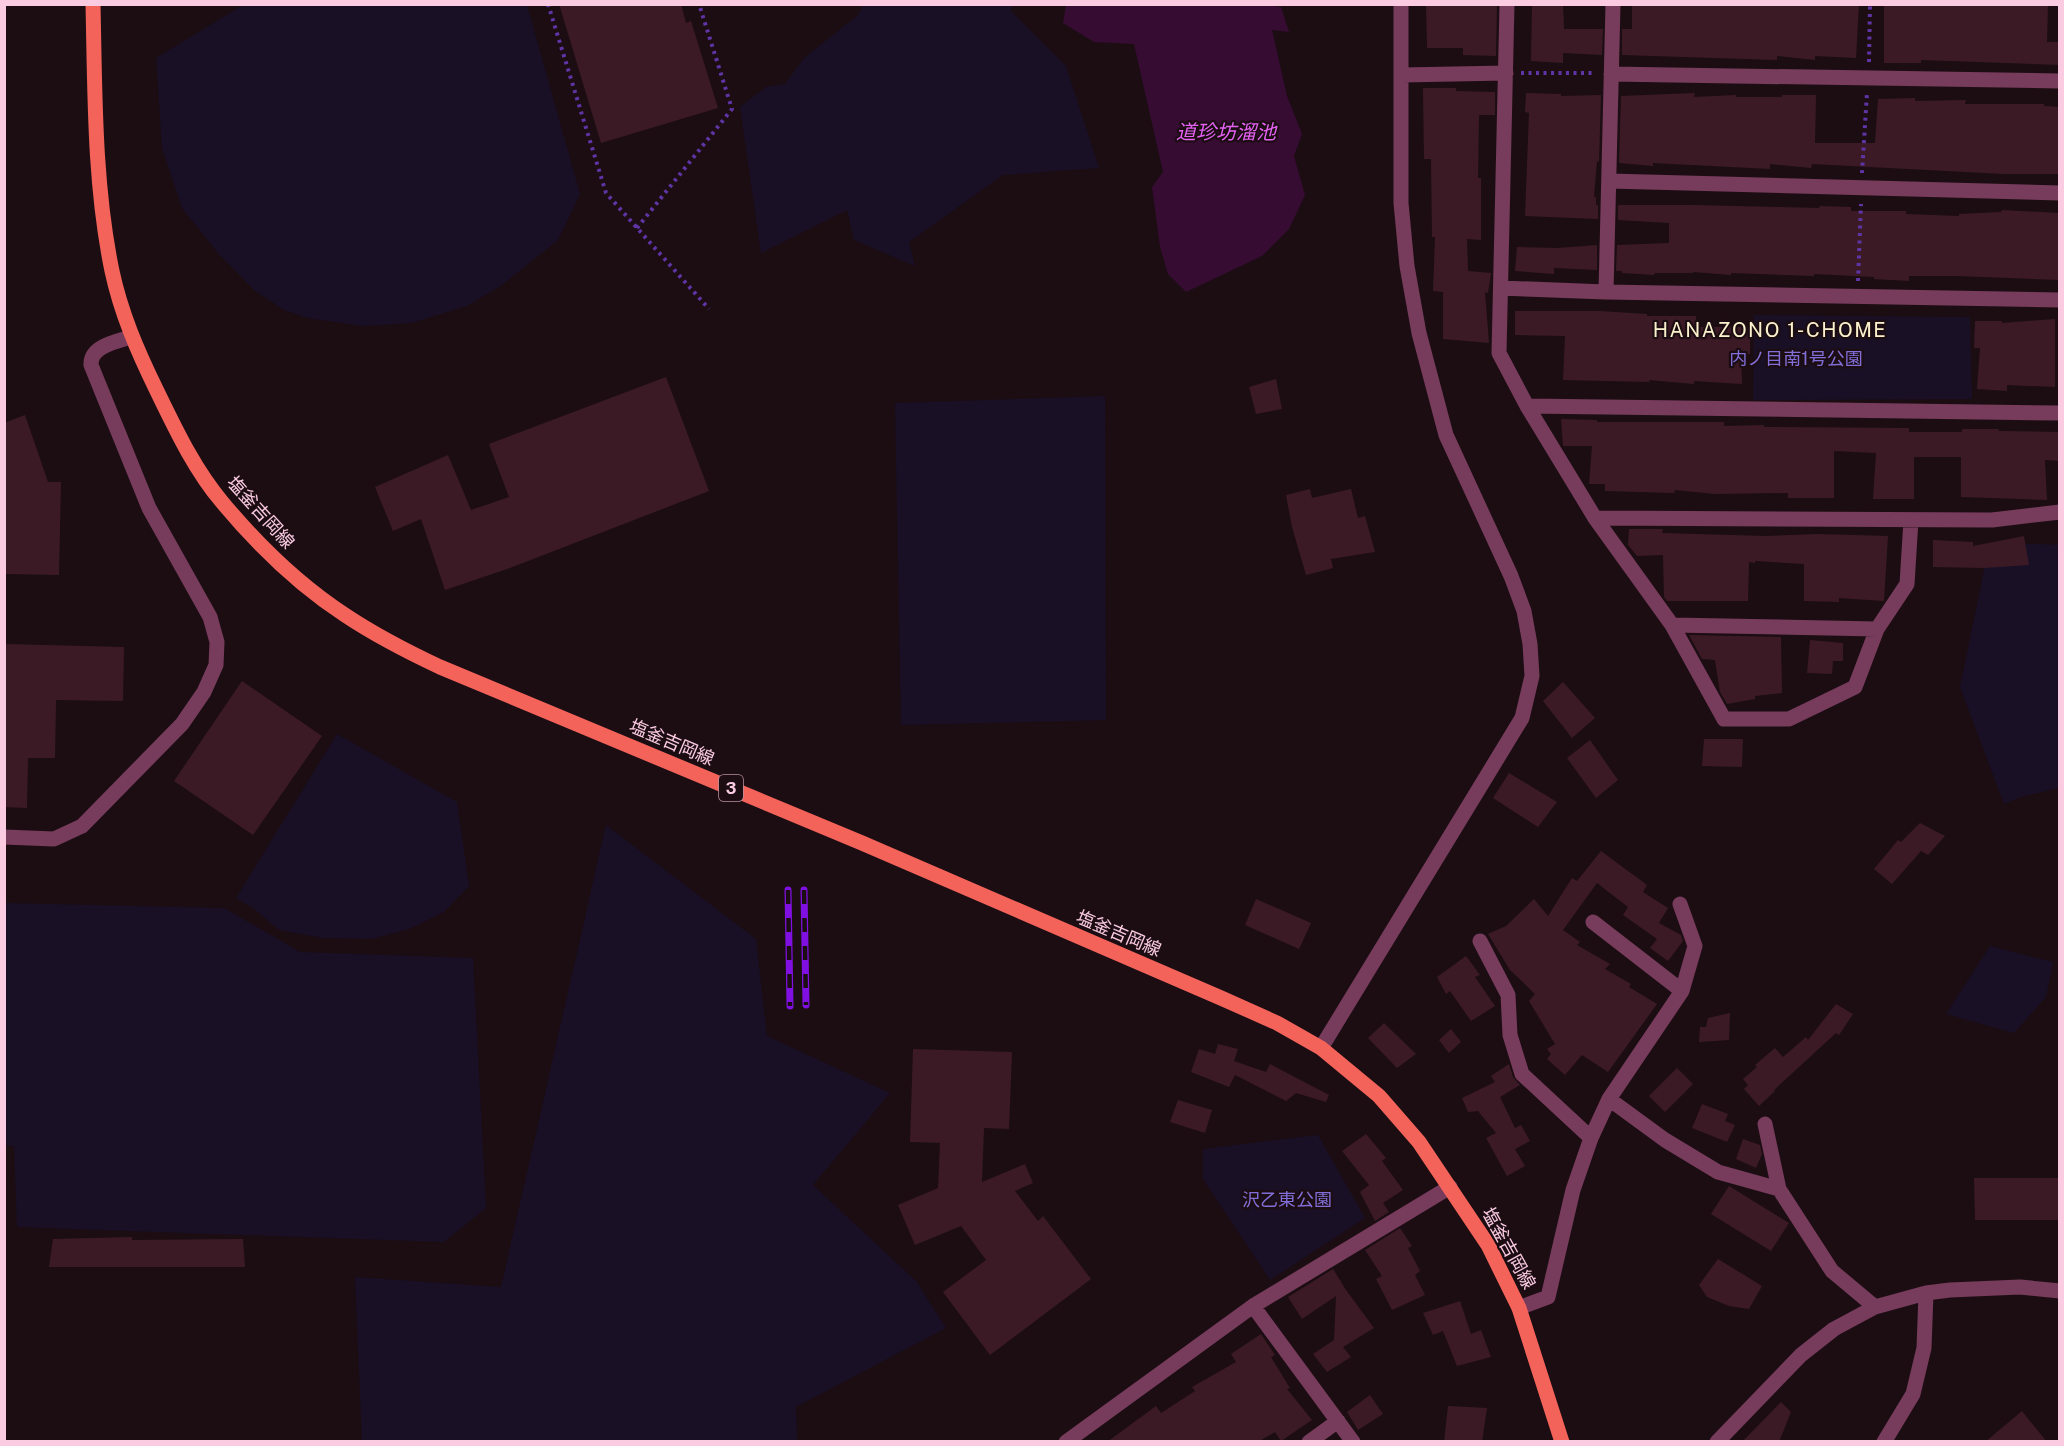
<svg xmlns="http://www.w3.org/2000/svg" width="2064" height="1446" font-family="'Public Sans','Noto Sans JP',sans-serif">
<style>
.green{fill:#191025}
.water{fill:#360c33}
.building{fill:#3b1a26}
.lines{fill:none;stroke-linecap:round;stroke-linejoin:round}
.path{stroke:#5f35a5;stroke-width:4;stroke-dasharray:3 4.5;stroke-linecap:butt}
.minor{stroke:#773b5b;stroke-width:15}
.major{stroke:#f3635a;stroke-width:15}
.rail-casing{stroke:#8010e2;stroke-width:7}
.rail{stroke:#1c0d13;stroke-width:4.5;stroke-dasharray:14;stroke-linecap:butt}
.labels{text-anchor:middle;dominant-baseline:central;stroke-width:4.5;stroke-linejoin:round;paint-order:stroke}
.shield{fill:#1c0d13;stroke:#b892a3;stroke-width:1.5}
.shield-label{font-size:16px;font-weight:bold;fill:#fbcbe1}
.park-label{font-size:18px;fill:#816ed9;stroke:#1c0d13}
.street-label{font-size:18px;fill:#fbcbe1;stroke:#1c0d13}
.water-label{font-size:20px;font-style:italic;fill:#e461f3;stroke:#1c0d13}
.neighbourhood-label{font-size:20px;letter-spacing:1.5px;fill:#fbf2cd;stroke:#1c0d13}
</style>
<rect width="100%" height="100%" fill="#1c0d13"/>
<path class="green" d="M243,5H527L580,194L558,240L502,285L467,306L412,323L363,326L307,318L284,310L254,290L218,253L182,208L162,148L156,58Z
M863,5H1013L1011,11L1066,66L1099,168L1003,175L909,242L915,266L854,240L847,210L761,253L740,107L766,87L785,84L804,58L858,15Z
M1754,315L1970,317L1972,399L1753,400Z
M1105,396L1106,720L901,725L895,403Z
M1990,542L2059,545V788L2024,796L2004,804L1960,687Z
M337,734L457,802L469,886L444,912L409,929L372,939L323,938L279,930L253,908L236,898Z
M606,825L756,939L767,1036L890,1093L813,1185L916,1281L946,1328L796,1407L797,1441H362L355,1277L501,1287Z
M4,903L224,908L300,952L473,958L486,1208L444,1242L17,1227L14,1146L4,1145Z
M1990,946L2053,962L2046,997L2014,1033L1946,1014Z
M1318,1135L1365,1218L1270,1280L1203,1179V1149Z"/>
<path class="water" d="M1258,4L1281,7L1289,32L1272,30L1287,96L1302,134L1294,156L1305,195L1289,229L1262,256L1186,292L1168,274L1160,247L1152,187L1163,172L1134,44L1094,42L1063,23L1066,5Z"/>
<path class="building" d="M559,4H681L686,23L691,21L718,108L601,143Z
M1426,4H1497L1496,56L1463,55V48H1427Z
M1532,4H1563L1564,29H1603L1602,55L1563,53V63L1531,61Z
M1632,4H1859L1856,58L1815,56V60L1777,56V60L1622,55V29H1632Z
M1884,4H2048L2047,42H2060V65L1921,60V63H1884Z
M1423,88H1456V91L1495,92V115H1479L1478,178H1481V240L1467,239L1468,271L1491,273L1488,293L1485,292L1489,343L1443,339V292L1433,291L1435,237H1432L1431,159H1424Z
M1526,93L1561,94V96L1601,95L1599,162L1597,161L1594,197H1596V205H1598V219L1525,216L1529,113L1525,112Z
M1695,93L1694,97L1736,95V97H1782V95H1816L1815,143H1875L1878,99L1915,98V101L1966,100L1965,104H2044V106L2060,107V174H2004L1812,164L1811,168L1770,164V169L1653,163V166L1619,163L1621,96Z
M1618,205H1692L1819,208L1820,206L1851,207V211H1906V214L1959,216V214L2001,212L2002,210L2060,213V280L1956,276H1909V281L1874,279V277L1814,274V276L1731,273V275L1693,272V273H1655L1654,275L1622,273V271H1616L1617,245L1669,243V223L1618,220Z
M1597,245V270L1554,268V274L1515,271L1517,247L1557,248Z
M1515,311H1600L1647,314V316H1696V327H1750V354H1741L1742,384L1694,381V384L1649,380L1650,382L1563,380L1565,336L1515,335Z
M2055,319V387L2007,385V391L1977,389L1980,348H1974L1975,321H2002V323Z
M666,377L709,491L510,568L445,590L421,519L393,531L375,487L448,455L471,510L509,497L489,444Z
M1276,379L1282,409L1256,414L1249,387Z
M25,415L48,482H61L59,575L4,574V423Z
M1561,419L1597,420V422H1724V426L1764,425V427L1909,428V432H1962V429H1998L1999,431L2060,432V461L2045,460L2047,500L1961,497V457H1914V499H1873L1876,453L1834,451V498H1788V493L1715,494L1675,490L1674,493L1605,491V484H1589L1592,446H1563Z
M1310,489L1312,498L1351,489L1358,518L1365,516L1375,552L1331,559L1333,568L1306,575L1292,527L1286,495Z
M1629,529H1663L1662,533L1766,536L1818,534L1888,536L1884,601L1839,598V602L1804,601V564L1755,561V563L1749,562L1748,601H1667L1664,597L1663,555L1637,556L1628,545Z
M2024,536L2029,565L1984,568L1933,567V540L1973,542V546Z
M1689,635L1781,637L1782,693L1755,696V699L1727,704L1720,692L1715,660L1702,659Z
M1810,640L1843,643V661H1833L1832,674L1807,673Z
M4,644L124,647L123,701L56,700L55,758H28L27,808L4,807Z
M242,681L322,736L253,835L174,781Z
M1563,682L1595,718L1572,738L1543,701Z
M1704,739H1743L1742,767L1702,766Z
M1590,740L1618,780L1596,798L1567,758Z
M1509,773L1557,802L1538,827L1493,798Z
M1920,823L1945,836L1928,855L1921,851L1892,884L1874,869L1898,840L1901,842Z
M1601,851L1647,885L1643,892L1668,908L1659,923L1681,935L1683,941L1668,961L1650,948L1657,939L1623,915L1628,907L1597,883L1563,930L1580,942L1577,945L1610,964L1605,969L1631,984L1629,987L1657,1004L1608,1072L1582,1055L1565,1075L1547,1059L1551,1054L1547,1049L1555,1044L1529,1001L1535,994L1510,970L1488,934L1506,926L1534,899L1548,916L1572,878L1577,881Z
M1256,899L1311,923L1299,949L1245,925Z
M1466,956L1480,975L1475,977L1495,1006L1471,1021L1450,991L1446,994L1437,977Z
M1836,1004L1853,1014L1839,1035L1836,1033L1774,1090L1775,1091L1759,1106L1744,1089L1748,1085L1743,1079L1757,1067L1755,1065L1775,1048L1783,1057L1806,1037L1808,1040Z
M1730,1013L1729,1040L1699,1042L1700,1027H1706L1708,1018Z
M1384,1023L1416,1054L1397,1068L1368,1038Z
M1451,1029L1461,1042L1449,1053L1439,1040Z
M1218,1044L1238,1049L1234,1061L1266,1072L1270,1064L1329,1095L1326,1102L1296,1093L1286,1101L1235,1075L1229,1087L1191,1072L1199,1049L1215,1054Z
M913,1049L1012,1052L1009,1129L984,1128L982,1182L1025,1164L1033,1183L1015,1191L1038,1221L1043,1216L1091,1279L990,1355L943,1292L986,1260L961,1226L915,1245L898,1205L938,1188L940,1143L910,1142Z
M1509,1064L1513,1077L1520,1085L1500,1097L1515,1128L1521,1125L1530,1141L1515,1149L1525,1166L1507,1176L1486,1138L1496,1133L1478,1111L1468,1112L1462,1098L1495,1082L1491,1076Z
M1677,1068L1693,1084L1665,1112L1649,1096Z
M1178,1100L1212,1110L1205,1133L1170,1122Z
M1702,1104L1728,1114L1725,1121L1735,1125L1727,1142L1692,1128Z
M1366,1134L1386,1158L1382,1161L1403,1190L1383,1203L1389,1212L1375,1221L1360,1192L1369,1185L1342,1151Z
M1743,1139L1760,1145L1762,1154L1756,1168L1736,1159Z
M1974,1178H2060V1220H1975Z
M1729,1186L1789,1223L1771,1251L1711,1214Z
M1400,1228L1412,1246L1408,1248L1420,1271L1415,1275L1425,1295L1392,1310L1376,1279L1382,1276L1365,1250Z
M132,1237V1240L243,1239L245,1267H49L53,1239Z
M1718,1259L1762,1286L1749,1309L1729,1306L1707,1297L1699,1285Z
M1333,1269L1346,1290L1374,1328L1343,1347L1351,1357L1327,1372L1313,1354L1334,1340L1336,1296L1302,1319L1288,1297Z
M1460,1301L1471,1334L1481,1330L1491,1357L1457,1366L1443,1331L1433,1335L1423,1313Z
M1261,1334L1275,1355L1271,1357L1290,1388L1287,1389L1312,1420L1281,1441L1275,1432L1258,1442H1107L1156,1406L1161,1413L1195,1391L1192,1387L1236,1362L1231,1354Z
M1370,1395L1383,1414L1358,1430L1347,1412Z
M1781,1402L1791,1412L1779,1442H1742Z
M1448,1406L1487,1408L1482,1442H1444Z
M2022,1411L2047,1442H1985Z"/>
<g class="lines">
<path class="path" d="M548,4L606,193L709,309
M1869,62L1870,4
M1521,73H1595
M1862,173L1867,93
M637,228L732,109L699,4
M1858,281L1861,204"/>
<path class="minor" d="M1507,4L1499,353L1527,406L1595,518L1672,625L1724,719H1789L1855,687L1877,629L1907,584L1911,520
M1611,74L2060,81
M1402,75L1506,73
M1609,181L2060,193
M1501,288L1606,292L2060,300
M1606,292L1613,4
M1527,406L2060,413
M1595,518L1992,520L2060,512
M1672,625L1877,629
M4,837L54,839L82,826L182,724L204,692L216,665L217,642L210,617L149,508L91,365C90,346 116,342 131,337
M1593,922L1682,991
M1480,941L1508,995L1510,1035L1522,1074L1591,1138
M1321,1048L1522,718L1532,676L1530,644L1524,611L1511,576L1446,435L1419,333L1407,266L1401,203V4
M1609,1099L1665,1140L1718,1172L1779,1189
M1765,1124L1779,1189L1832,1271L1875,1307
M1253,1306L1353,1442
M1519,1308L1548,1297L1573,1190L1591,1138L1609,1099L1682,991L1695,946L1680,904
M1066,1442L1253,1306L1450,1187
M1309,1442L1338,1421
M1717,1442L1801,1355L1834,1329L1875,1307L1926,1293L1950,1290L2020,1287L2060,1291
M1884,1442L1913,1394L1924,1348L1926,1293"/>
<path class="major" d="M93,4C95,93 94,184 112,271C121,313 137,350 156,389C175,428 194,469 222,502C257,544 299,585 345,615C375,635 408,652 440,667L862,843L1221,998L1277,1023L1321,1048L1379,1096L1419,1142L1488,1245L1519,1308L1562,1442"/>
<g class="rail-casing">
<path id="rail" d="M788,890L790,1006
M804,890L806,1005"/>
</g>
<use href="#rail" class="rail"/>
</g>
<g class="labels">
<rect class="shield" x="719" y="775" width="24" height="26" rx="4.5"/>
<g class="shield-label">
<text x="731" y="788">3</text>
</g>
<g class="park-label">
<text x="1796" y="358">内ノ目南1号公園</text>
<text x="1287" y="1199">沢乙東公園</text>
</g>
<g class="street-label">
<text transform="translate(261 512) rotate(48)">塩釜吉岡線</text>
<text transform="translate(672 742) rotate(23)">塩釜吉岡線</text>
<text transform="translate(1119 933) rotate(23)">塩釜吉岡線</text>
<text transform="translate(1509 1248) rotate(61)">塩釜吉岡線</text>
</g>
<g class="water-label">
<text x="1226" y="132">道珍坊溜池</text>
</g>
<g class="neighbourhood-label">
<text x="1770" y="330">HANAZONO 1-CHOME</text>
</g>
</g>
<rect width="2064" height="1446" fill="none" stroke="#fbcbe1" stroke-width="12"/>
</svg>
